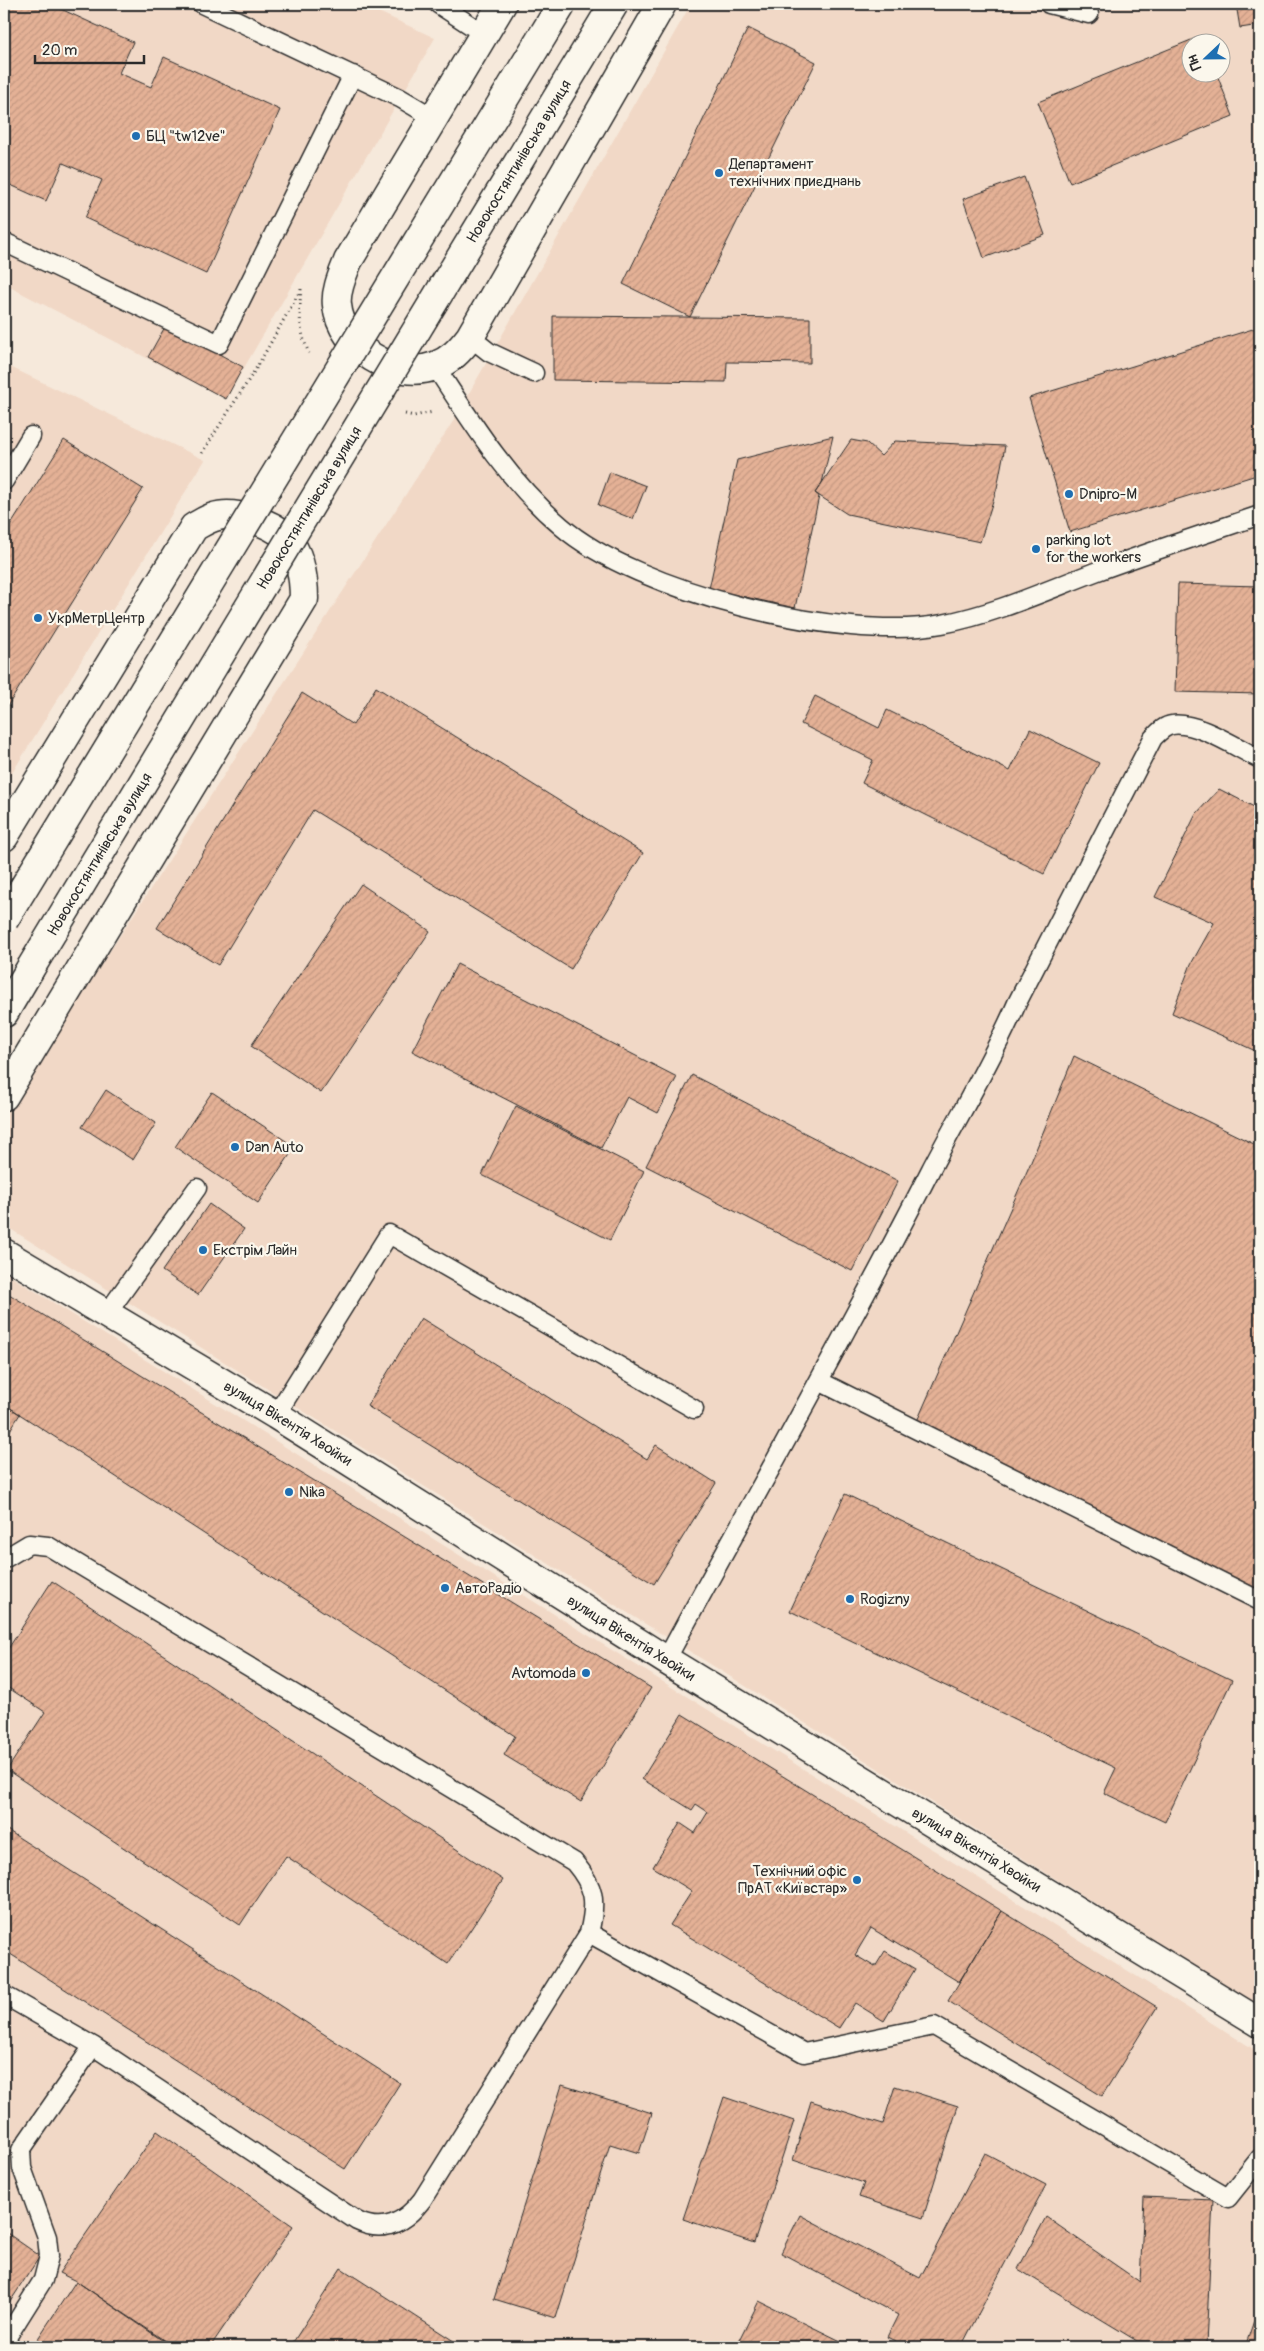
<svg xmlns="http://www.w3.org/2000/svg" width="1264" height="2351" font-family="Pangolin,sans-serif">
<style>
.built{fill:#f1d8c6;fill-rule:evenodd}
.building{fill:url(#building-hatch);stroke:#2b2b2b}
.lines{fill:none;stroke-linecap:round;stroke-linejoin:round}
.lane-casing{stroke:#2b2b2b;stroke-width:21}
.street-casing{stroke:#2b2b2b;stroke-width:31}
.primary-casing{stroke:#2b2b2b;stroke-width:31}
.path{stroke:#2b2b2b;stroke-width:3;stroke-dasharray:1 4;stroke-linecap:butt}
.lane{stroke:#fbf7ec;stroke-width:18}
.street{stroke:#fbf7ec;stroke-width:28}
.primary{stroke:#fbf7ec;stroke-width:28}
.primary-bridge-casing{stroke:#2b2b2b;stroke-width:31;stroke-linecap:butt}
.primary-bridge{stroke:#fbf7ec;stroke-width:28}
.poi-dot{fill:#1f6fb2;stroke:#fbf7ec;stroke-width:2}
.labels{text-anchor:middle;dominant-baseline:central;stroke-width:4.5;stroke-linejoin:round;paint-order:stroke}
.poi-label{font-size:15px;fill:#2b2b2b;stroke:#fbf7ec;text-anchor:start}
.street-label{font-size:15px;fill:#2b2b2b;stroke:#fbf7ec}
</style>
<defs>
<pattern id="building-hatch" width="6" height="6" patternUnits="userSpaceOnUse" patternTransform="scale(1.25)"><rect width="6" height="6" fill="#e4b196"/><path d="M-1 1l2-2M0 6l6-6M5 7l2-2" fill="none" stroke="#c49881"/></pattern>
</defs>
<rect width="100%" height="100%" fill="#f6e9db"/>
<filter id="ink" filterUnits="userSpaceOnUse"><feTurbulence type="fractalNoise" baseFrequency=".02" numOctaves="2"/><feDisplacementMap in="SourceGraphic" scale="10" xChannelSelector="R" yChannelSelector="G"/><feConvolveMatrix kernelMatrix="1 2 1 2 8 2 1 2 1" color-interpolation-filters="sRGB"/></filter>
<g filter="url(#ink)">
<path class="built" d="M4,4H372L370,8L435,38L226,399L4,284Z
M691,4H1260V2006L4,1225V1115L452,423ZM1192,42H1222V72H1192Z
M4,364L205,460L4,786Z
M4,1272L1260,2053V2347H4Z"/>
<path class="building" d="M4,4H50L133,42L119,73L151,87L164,57L280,110L206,274L85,218L102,180L63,163L46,201L4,182Z
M1236,4H1260V25L1240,28Z
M748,28L816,62L690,317L623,284Z
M1201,36L1204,42H1192V72H1216L1233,116L1070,183L1038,102Z
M1024,177L1045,235L984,258L963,199Z
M553,316L810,318V363L727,362L726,382L553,380Z
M166,325L243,367L226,399L148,357Z
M1256,328L1260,344V474L1070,532L1029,398Z
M833,436L822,483L815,493L819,496L795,608L709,589L737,460Z
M64,440L143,489L7,707L4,705V536Z
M851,440L867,443L881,456L895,441L1005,446L997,488L980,542L847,514L815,493Z
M610,472L646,486L633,519L598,505Z
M1178,584L1260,586V694L1175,692Z
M376,687L643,853L571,969L313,810L218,965L157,928L302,693L353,725Z
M815,696L879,728L887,710L1010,771L1030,729L1099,763L1044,874L862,783L873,760L801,724Z
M1219,789L1260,810V1053L1172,1013L1191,964L1214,923L1155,897L1196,814Z
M361,884L430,931L321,1093L251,1046Z
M457,964L677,1077L658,1113L627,1097L601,1148L412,1051Z
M1074,1056L1260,1147V1594L914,1428L1031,1162Z
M692,1075L898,1181L852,1271L646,1166Z
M106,1090L156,1123L133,1160L82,1127Z
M212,1092L295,1147L258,1203L175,1147Z
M516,1106L644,1171L610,1240L482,1175Z
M209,1204L244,1229L198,1295L162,1271Z
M4,1291L651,1688L581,1802L504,1755L515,1736L4,1404Z
M421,1318L647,1459L656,1445L716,1483L654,1584L367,1406Z
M4,1404L20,1414L4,1440Z
M845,1494L1232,1680L1165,1822L1104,1793L1116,1768L790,1611Z
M52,1581L503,1880L448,1964L286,1856L240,1925L7,1770L45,1712L4,1685V1655Z
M682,1714L1002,1911L959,1982L871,1928L855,1955L875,1967L885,1951L915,1969L884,2021L855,2003L839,2028L670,1925L692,1891L653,1867L680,1823L695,1833L708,1812L696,1804L692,1810L642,1779Z
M4,1828L400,2083L345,2169L4,1950Z
M1002,1911L1157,2007L1102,2096L948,2001Z
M562,2085L652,2113L639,2153L610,2144L556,2318L494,2299Z
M895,2086L958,2106L923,2218L859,2197L864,2183L793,2160L811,2101L883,2124Z
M724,2097L794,2121L754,2243L683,2219Z
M157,2131L293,2226L210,2347H172L76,2281L59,2273Z
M985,2153L1046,2185L961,2347H907L887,2337L898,2315L781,2253L800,2215L920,2278Z
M1144,2197L1213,2200L1206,2345L1137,2341L1018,2269L1046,2217L1140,2282Z
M4,2231L40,2256L4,2311Z
M341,2268L463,2347H290Z
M76,2281L165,2341L160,2347H47L37,2340Z
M759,2301L853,2347H736Z
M1260,2303V2347H1245Z"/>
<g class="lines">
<g class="lane-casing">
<path id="lane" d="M202,4L400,98L434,118
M438,4L484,34
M1049,4L1089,14
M4,242L219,344L353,75
M470,337L489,352L534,373
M435,366C472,423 509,482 561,526C637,592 843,643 942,624C995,614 1045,591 1095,572C1149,552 1205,534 1260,515
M4,481L31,436
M106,1315L197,1188
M819,1381L1260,1601
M276,1415L389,1234L694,1409
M4,1559L29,1544L48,1546L574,1862C595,1887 597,1901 589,1933L422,2200C405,2222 384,2234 357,2221L93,2046L4,1995
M666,1660C754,1497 846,1336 930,1171C959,1115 992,1061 1017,1003L1153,738C1159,732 1164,726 1172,725C1197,721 1237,748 1260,759
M589,1933L804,2053L934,2026L1228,2198L1260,2158
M4,2342L43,2280L49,2256L47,2237L22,2168L21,2150L93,2046"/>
</g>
<g class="street-casing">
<g id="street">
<path id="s1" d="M4,1253L276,1415L666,1660L1260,2023"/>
</g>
</g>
<g class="primary-casing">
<path id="primary" d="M502,4L348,261C343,274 335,291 337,305C341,348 395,381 435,366C451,360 460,350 470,337L662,4
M4,837L194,527C200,524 207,519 214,517C234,510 272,523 286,537C300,554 304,578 304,599L4,1096
M4,1013L30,969"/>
</g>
<path class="path" d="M301,289C299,313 299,332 309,353
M405,414L414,416L433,412
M202,453L257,367L300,291"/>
<use href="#lane" class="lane"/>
<use href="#street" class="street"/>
<use href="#primary" class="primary"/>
<g class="primary-bridge-casing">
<g id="primary-bridge">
<path d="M4,920L562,4"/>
<path id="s2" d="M30,969L614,4"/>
</g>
</g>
<use href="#primary-bridge" class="primary-bridge"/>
</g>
</g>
<g class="poi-dot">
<circle cx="136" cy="136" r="5"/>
<circle cx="719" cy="173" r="5"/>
<circle cx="1069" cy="494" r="5"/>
<circle cx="1036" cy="549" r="5"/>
<circle cx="38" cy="618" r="5"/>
<circle cx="235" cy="1147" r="5"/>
<circle cx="203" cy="1250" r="5"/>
<circle cx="289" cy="1492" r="5"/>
<circle cx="445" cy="1588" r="5"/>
<circle cx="850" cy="1599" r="5"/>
<circle cx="586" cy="1673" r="5"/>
<circle cx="857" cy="1880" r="5"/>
</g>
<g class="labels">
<g class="poi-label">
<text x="146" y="136">БЦ "tw12ve"</text>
<text x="729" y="164">Департамент<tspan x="729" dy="17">технічних приєднань</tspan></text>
<text x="1079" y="494">Dnipro-M</text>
<text x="1046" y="540">parking lot<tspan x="1046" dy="17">for the workers</tspan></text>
<text x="48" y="618">УкрМетрЦентр</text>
<text x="245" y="1147">Dan Auto</text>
<text x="213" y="1250">Екстрім Лайн</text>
<text x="299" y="1492">Nika</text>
<text x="455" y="1588">АвтоРадіо</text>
<text x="860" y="1599">Rogizny</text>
<text x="576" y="1673" text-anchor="end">Avtomoda</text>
<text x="847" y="1871" text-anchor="end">Технічний офіс<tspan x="847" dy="17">ПрАТ «Київстар»</tspan></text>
</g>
<g class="street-label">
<text stroke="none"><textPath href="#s2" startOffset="944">Новокостянтинівська вулиця</textPath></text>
<text stroke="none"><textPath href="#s2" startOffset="539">Новокостянтинівська вулиця</textPath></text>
<text stroke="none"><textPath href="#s2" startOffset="134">Новокостянтинівська вулиця</textPath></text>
<text stroke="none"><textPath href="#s1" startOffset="331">вулиця Вікентія Хвойки</textPath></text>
<text stroke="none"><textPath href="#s1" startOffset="736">вулиця Вікентія Хвойки</textPath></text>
<text stroke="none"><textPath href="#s1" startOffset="1141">вулиця Вікентія Хвойки</textPath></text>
</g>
</g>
<rect width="1264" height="2351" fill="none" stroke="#fbf7ec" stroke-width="20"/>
<rect x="10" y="10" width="1244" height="2331" fill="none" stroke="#2b2b2b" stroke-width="2" filter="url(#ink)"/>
<g transform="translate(1206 58) rotate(248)"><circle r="24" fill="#fbf7ec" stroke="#a8a59f"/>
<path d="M0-4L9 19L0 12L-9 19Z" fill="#1f6fb2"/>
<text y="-8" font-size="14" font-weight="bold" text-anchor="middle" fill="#2b2b2b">Пн</text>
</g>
<path d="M35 55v8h109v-8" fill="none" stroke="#2b2b2b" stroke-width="2.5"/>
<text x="42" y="55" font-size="15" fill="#2b2b2b" stroke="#fbf7ec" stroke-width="4" paint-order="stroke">20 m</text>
</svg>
